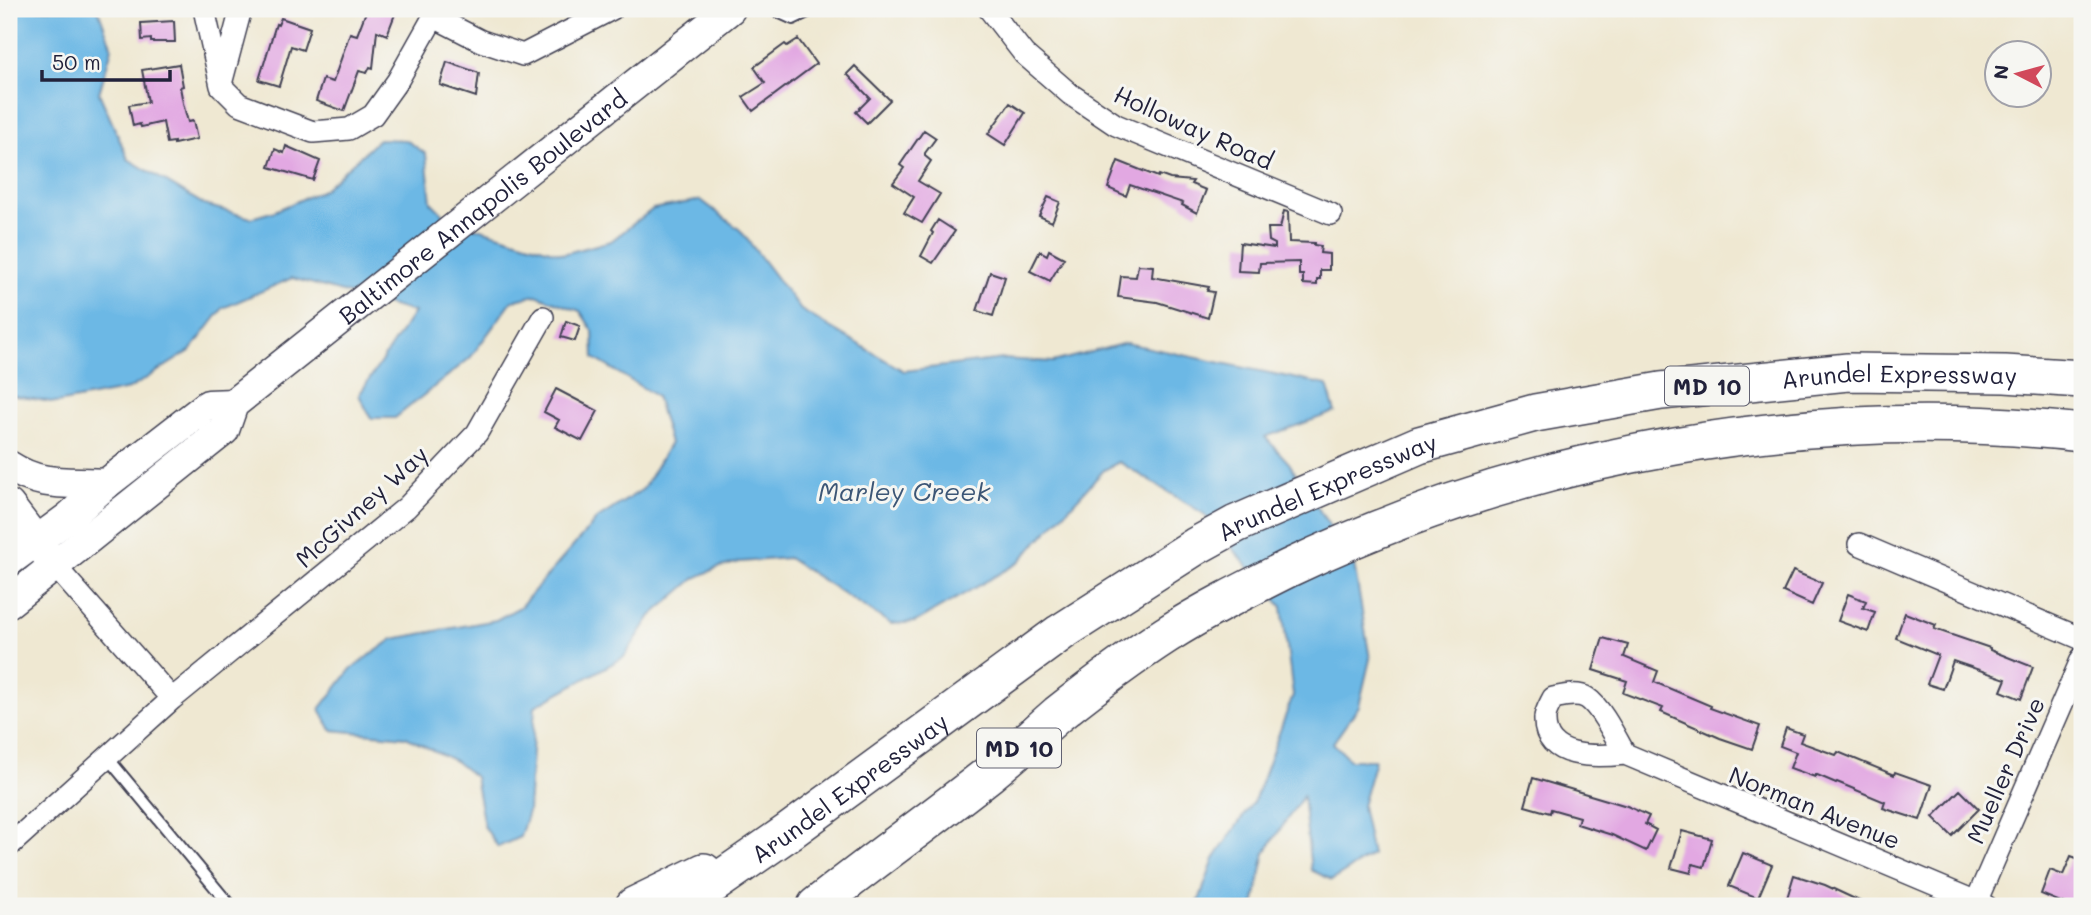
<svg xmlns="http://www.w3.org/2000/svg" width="2091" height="915" font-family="Mali,sans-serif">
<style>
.water{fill:#6cb8e5;stroke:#476d90;stroke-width:2}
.building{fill:#e2a8e2}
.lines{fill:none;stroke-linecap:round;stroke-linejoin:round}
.lane-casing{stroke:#414052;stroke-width:14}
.street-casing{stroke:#414052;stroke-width:24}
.secondary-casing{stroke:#414052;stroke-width:33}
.highway-casing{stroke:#414052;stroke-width:40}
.lane{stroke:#fff;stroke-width:10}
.street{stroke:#fff;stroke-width:21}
.secondary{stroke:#fff;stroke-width:30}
.highway{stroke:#fff;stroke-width:37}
.labels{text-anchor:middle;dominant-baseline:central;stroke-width:6;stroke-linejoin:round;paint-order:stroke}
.shield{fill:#f6f6f2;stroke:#626272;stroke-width:2}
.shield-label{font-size:23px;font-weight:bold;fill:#22223b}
.street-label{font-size:24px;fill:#22223b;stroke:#f6f6f2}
.water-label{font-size:26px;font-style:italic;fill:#3c5676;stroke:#f6f6f2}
</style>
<rect width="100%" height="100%" fill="#f6f6f2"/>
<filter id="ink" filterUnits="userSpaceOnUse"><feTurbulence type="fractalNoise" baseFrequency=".0143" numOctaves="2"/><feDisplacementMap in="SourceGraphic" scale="14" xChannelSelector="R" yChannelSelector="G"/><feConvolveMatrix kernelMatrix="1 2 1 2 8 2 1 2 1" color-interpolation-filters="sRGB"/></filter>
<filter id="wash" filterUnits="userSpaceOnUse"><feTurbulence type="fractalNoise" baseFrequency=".00686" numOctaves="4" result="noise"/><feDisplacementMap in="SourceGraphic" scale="28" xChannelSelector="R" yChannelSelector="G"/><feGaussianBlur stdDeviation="1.57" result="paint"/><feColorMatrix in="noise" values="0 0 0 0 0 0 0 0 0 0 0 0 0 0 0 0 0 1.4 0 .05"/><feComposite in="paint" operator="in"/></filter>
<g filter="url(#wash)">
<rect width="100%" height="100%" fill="#efe8d2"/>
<path class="water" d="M9,9H98L112,48L99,93L128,159L205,205L251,218L275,211L323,190L379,139L406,140L426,154L431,202L448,219L563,254L611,241L653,209L701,200L740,230L801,310L904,371L1003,359L1053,362L1126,343L1327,385L1335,412L1265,437L1289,463L1354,564L1370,659L1359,706L1333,743L1350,760H1375L1362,806L1372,855L1332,880L1311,870L1303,796L1265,852L1254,906H1197L1214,859L1255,799L1293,695L1282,607L1204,514L1119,462L1104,470L1018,563L915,622L891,624L788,558L740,562L717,568L695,578L651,616L624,657L535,706L528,811L520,837L498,847L484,826L475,777L455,761L406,737L331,730L320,709L351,669L393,639L496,620L520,607L597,519L643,489L670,443L656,396L594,358L593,331L580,311L536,295L512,301L470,358L395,418H371L359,395L414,312L292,278L223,308L190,351L129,389L57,403L9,395Z"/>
<g id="blocks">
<path class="building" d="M367,9H381L395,14L387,35L377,31L373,68L370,67L367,73L359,71L344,111L316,101L323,79L333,82L350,33L357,35Z
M281,18L310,28L303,50L291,46L279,86L259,80L276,24L278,25Z
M174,21L175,42H151V39L142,40L141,23Z
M798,39L816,64L753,111L743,97L765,83L754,67L785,44L787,46Z
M447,62L479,73L476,97L440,85Z
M179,64L183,86L180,87L183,103L188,122L193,121L197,139L174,144V142L167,143L163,122L141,127L140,124L133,126L129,105L148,102L142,70Z
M855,66L890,100L867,123L856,112L870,98L847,74Z
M1010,103L1025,113L1005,145L988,134Z
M924,130L936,138L925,153V156L931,161L918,181L940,194L922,223L904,213L914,197L893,183L904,168L900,165Z
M286,146L320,161L313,180L269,167L275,149L284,153Z
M1118,161L1158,177L1159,175L1170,179L1193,181L1191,184L1206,190L1197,213L1182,205L1183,203L1130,185L1126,196L1108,188Z
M1048,197L1060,202L1052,222L1039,216Z
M1284,211L1288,212L1289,242L1314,243V245L1321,246L1320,253L1329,254V270H1320V279H1317V285L1303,284V275H1299V262L1260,263L1259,272L1238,271L1240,243L1275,248V244L1269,241L1268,228H1280Z
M938,220L955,231L933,263L921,256L933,233L931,231Z
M1049,250L1064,258L1050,281L1030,271L1040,251L1047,255Z
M1138,265L1153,266L1152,277L1209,287L1207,291L1214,292L1208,318L1157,302L1118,297L1121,276L1136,277Z
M990,272L1005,277L993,316L977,311Z
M566,321L580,326L575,341L561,337Z
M556,389L598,411L582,441L555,427L559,420L544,412Z
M1793,571L1822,583L1812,605L1783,592Z
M1848,594L1866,601L1863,608L1875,612L1868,632L1838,621Z
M1905,613L1936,625L1934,629L1990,648V650L2033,667L2021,699L2001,691L2006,679L1953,661L1943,689L1927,684L1938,655L1896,638Z
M1603,638L1628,645L1624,657L1658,671L1654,682L1711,706L1710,708L1760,726L1752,749L1720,738L1661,712L1663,708L1623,693L1627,681L1593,670Z
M1786,728L1803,734L1800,742L1836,755L1838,752L1894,775L1895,772L1932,785L1920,820L1883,808L1885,802L1837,782L1836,783L1815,774V777L1790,768L1796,752L1780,746Z
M1533,778L1627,806L1649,816L1645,824L1656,830L1646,851L1612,835L1577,824L1579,817L1551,809L1550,813L1525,806Z
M1960,790L1979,809L1952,836L1933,817Z
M1682,831L1712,839L1704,867L1693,864L1691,873L1671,868Z
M1743,853L1772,865L1758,898L1729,886Z
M2071,856L2082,860V882L2078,893L2082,895V906H2070L2041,894L2050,870L2063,875Z
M1794,875L1825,885L1870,906H1814L1787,898Z"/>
</g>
</g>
<g filter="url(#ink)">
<use href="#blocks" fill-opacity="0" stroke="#414052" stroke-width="2"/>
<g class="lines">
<g class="lane-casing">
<path id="lane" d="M771,9L793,19L814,9
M107,757L228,903"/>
</g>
<g class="street-casing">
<path id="street" d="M204,9L221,86L239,104L313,132L349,129L373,115L398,80L438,9
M989,9L1024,54L1070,94L1116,125L1331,214
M434,17L481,41L523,55L612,9
M221,84L241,9
M1859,544L2082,639
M54,565L172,699
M1625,754C1617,740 1601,707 1587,698C1577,692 1563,696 1553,698C1550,704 1545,712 1545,718C1543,760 1596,757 1625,754L1986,906
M9,846L172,699L407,507L477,433L543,317
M1976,902L2082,658"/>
</g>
<g class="secondary-casing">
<g id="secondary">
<path d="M9,466C43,488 69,481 106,484"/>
<path d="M9,505L47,555"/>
<path d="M9,561L69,517L106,484L208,405L233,404"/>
<path id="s1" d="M9,602L224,430L233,404L730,9"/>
</g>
</g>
<g class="highway-casing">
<g id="highway">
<path d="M634,906L704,872"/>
<path id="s2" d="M682,906L790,831L1060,633L1196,546L1236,524L1419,445L1535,413L1661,391L1848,372L2005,374L2082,379"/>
<path d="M816,906C873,861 932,819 989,774C1013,755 1035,734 1058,714C1092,687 1129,659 1166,635C1205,610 1247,589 1289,568C1533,452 1814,403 2082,433"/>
</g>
</g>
<use href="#lane" class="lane"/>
<use href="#street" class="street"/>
<use href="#secondary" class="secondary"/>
<use href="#highway" class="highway"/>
</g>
</g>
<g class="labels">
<g class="shield">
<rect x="1665" y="366.5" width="84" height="39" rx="5"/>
<rect x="977" y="728.5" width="84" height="39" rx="5"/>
</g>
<g class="shield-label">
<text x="1707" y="386">MD 10</text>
<text x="1019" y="748">MD 10</text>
</g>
<g class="street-label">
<text transform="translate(1194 127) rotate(24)">Holloway Road</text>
<text stroke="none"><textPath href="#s1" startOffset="621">Baltimore Annapolis Boulevard</textPath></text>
<text stroke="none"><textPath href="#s2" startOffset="1360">Arundel Expressway</textPath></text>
<text stroke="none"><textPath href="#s2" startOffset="772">Arundel Expressway</textPath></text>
<text transform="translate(361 506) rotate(-42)">McGivney Way</text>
<text transform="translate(2005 770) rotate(-66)">Mueller Drive</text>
<text stroke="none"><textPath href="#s2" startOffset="205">Arundel Expressway</textPath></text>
<text transform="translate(1815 807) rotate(22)">Norman Avenue</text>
</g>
<g class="water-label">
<text x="904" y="491">Marley Creek</text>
</g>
</g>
<rect width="2091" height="915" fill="none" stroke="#f6f6f2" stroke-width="35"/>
<g transform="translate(2018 74) rotate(276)"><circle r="33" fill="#f6f6f2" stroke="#a1a1a9" stroke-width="2"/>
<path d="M0-5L12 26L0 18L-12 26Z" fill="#d1495b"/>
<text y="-10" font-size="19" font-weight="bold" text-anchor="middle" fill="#22223b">N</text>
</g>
<path d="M42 70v10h128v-10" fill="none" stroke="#22223b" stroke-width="3.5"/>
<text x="52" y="70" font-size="21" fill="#22223b" stroke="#f6f6f2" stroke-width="5" paint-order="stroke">50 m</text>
</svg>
